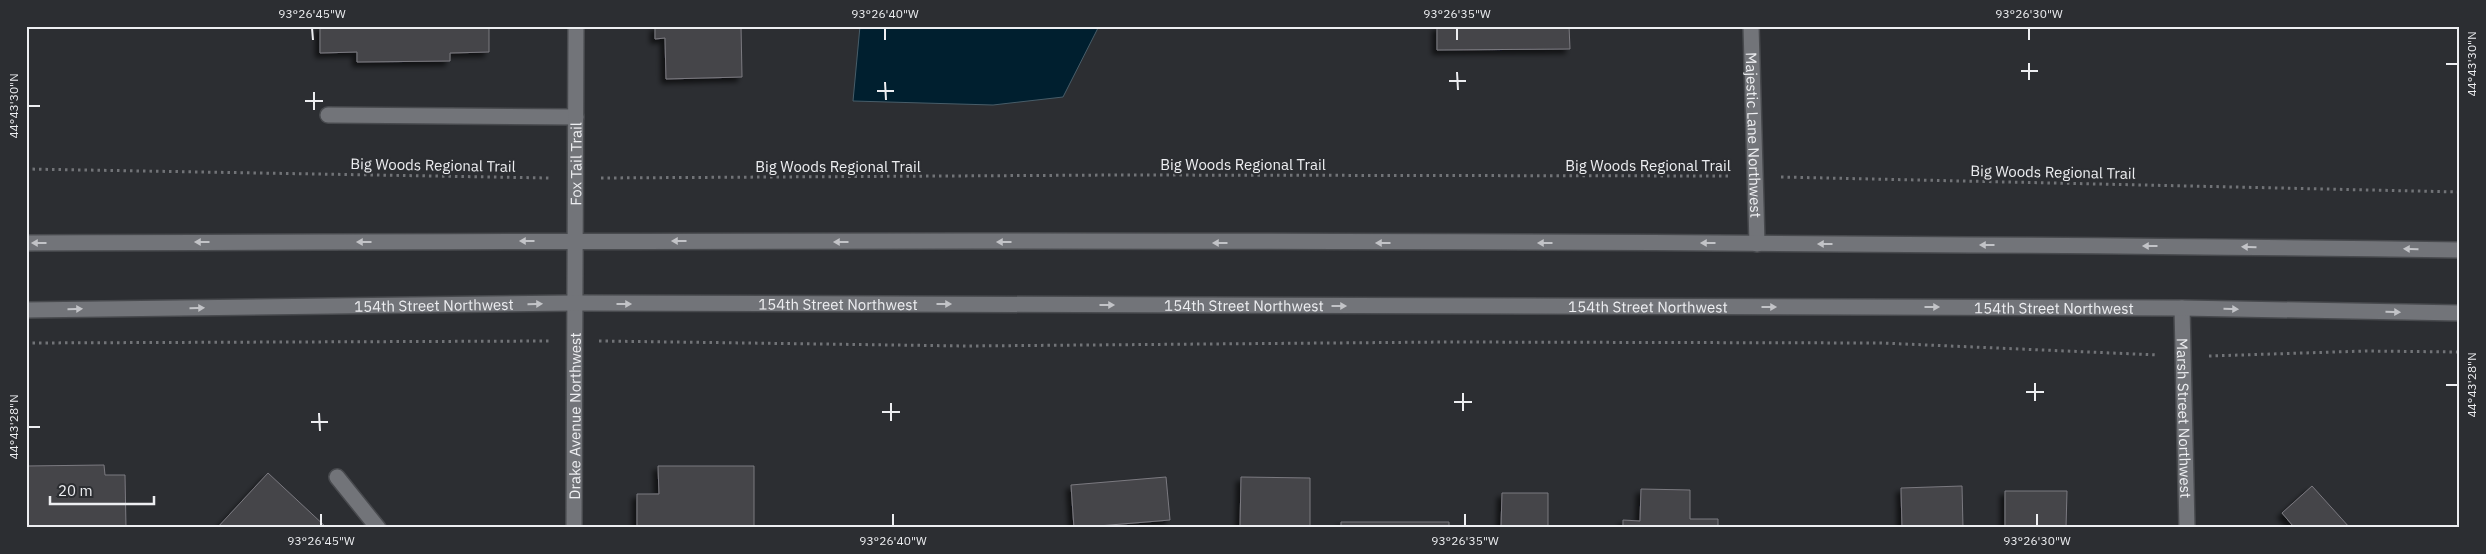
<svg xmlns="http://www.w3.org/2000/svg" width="2486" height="554" font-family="'IBM Plex Sans',sans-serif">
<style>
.water{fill:#001f2f;stroke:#475d69}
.building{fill:#454449;stroke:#7b7a80;filter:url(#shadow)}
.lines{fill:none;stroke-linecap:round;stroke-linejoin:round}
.lane-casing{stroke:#484a4e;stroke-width:18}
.street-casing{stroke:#484a4e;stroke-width:18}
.secondary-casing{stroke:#484a4e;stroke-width:18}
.path{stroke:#717377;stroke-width:3;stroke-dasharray:2.5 4;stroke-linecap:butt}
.lane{stroke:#727479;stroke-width:15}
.street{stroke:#727479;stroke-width:15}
.secondary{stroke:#727479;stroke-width:15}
.oneway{fill:#c2c3c7}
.ticks{fill:none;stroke:#edeef1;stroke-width:2}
.labels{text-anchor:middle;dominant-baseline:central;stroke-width:4;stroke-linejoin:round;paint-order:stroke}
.street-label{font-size:15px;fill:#edeef1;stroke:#2c2e32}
.neatline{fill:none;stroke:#edeef1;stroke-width:2}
.ticks-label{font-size:12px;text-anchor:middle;fill:#edeef1}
</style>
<defs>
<filter id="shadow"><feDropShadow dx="-4.5" dy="4.5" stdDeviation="2.5" flood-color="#0009"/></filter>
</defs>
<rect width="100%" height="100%" fill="#2c2e32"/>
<path class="water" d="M860,26H1099L1063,97L993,105L853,101Z"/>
<path class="building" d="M320,26H489V52L450,53V61L357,62V52L320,53Z
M655,26H741L742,77L666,79L665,38L655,39Z
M1437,26H1569L1570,49L1437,50Z
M104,465L105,475H125L126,528H26V466Z
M658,466H754V528H637V494H659Z
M268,473L327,528H217Z
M1166,477L1170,520L1074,528L1071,485Z
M1241,477L1310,478V528H1240Z
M1962,486L1963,528H1902L1901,488Z
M2312,486L2350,528H2291L2293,526L2282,513Z
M1641,489L1690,490V519H1718V528H1623V520L1640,521Z
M2005,491H2067L2066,528H2005Z
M1502,493H1548V528H1501Z
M1341,522H1449V528H1341Z
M1751,526H1847V528H1751Z"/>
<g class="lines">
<g class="lane-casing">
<path id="lane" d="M328,115L576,117
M337,477L378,528"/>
</g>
<g class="street-casing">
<g id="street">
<path id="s1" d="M1751,26L1757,244"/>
<path id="s2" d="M2182,308L2187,528"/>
<path id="s3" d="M574,528L576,26"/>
</g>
</g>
<g class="secondary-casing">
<g id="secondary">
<path d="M26,243C837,240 1649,239 2460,250"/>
<path id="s4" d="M26,310L575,303L2182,308L2460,313"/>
</g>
</g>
<path class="path" d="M26,169L549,178
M1781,177L2460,192
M601,178L1117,175L1729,176
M599,341L967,346L1448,342L1881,343L2158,355
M26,343L551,341
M2209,356L2366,351L2460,352"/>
<use href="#lane" class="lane"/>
<use href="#street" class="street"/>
<use href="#secondary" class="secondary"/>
</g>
<defs><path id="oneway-solid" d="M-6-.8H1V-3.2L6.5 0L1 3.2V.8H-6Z" transform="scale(1.25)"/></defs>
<g class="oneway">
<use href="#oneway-solid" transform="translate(527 241) rotate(180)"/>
<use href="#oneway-solid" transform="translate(679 241) rotate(-180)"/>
<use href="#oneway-solid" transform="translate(202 242) rotate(180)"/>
<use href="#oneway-solid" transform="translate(364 242) rotate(180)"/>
<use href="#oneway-solid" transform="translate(841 242) rotate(-180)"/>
<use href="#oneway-solid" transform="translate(1004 242) rotate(-180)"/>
<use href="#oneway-solid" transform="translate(39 243) rotate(180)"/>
<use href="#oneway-solid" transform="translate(1220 243) rotate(-180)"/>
<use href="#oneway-solid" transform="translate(1383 243) rotate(-180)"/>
<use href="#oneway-solid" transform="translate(1545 243) rotate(-180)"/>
<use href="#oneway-solid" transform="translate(1708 243) rotate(-180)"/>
<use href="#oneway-solid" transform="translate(1825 244) rotate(-180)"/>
<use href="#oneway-solid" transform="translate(1987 245) rotate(-180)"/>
<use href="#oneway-solid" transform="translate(2150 246) rotate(-180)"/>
<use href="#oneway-solid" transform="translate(2249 247) rotate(-179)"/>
<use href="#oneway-solid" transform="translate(2411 249) rotate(-179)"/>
<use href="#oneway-solid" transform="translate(535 304) rotate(-1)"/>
<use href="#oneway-solid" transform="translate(624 304)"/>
<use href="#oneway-solid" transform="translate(944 304)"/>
<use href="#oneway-solid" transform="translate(1107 305)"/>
<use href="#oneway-solid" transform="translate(1339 306)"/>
<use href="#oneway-solid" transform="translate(1769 307)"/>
<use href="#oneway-solid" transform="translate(1932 307)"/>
<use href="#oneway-solid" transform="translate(197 308) rotate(-1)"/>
<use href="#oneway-solid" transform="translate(75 309) rotate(-1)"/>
<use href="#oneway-solid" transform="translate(2231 309) rotate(1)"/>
<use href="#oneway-solid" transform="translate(2393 312) rotate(1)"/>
</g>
<path class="ticks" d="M312,28L313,40M885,28V40M1457,28V40M2029,28V40M2029,63V80M2446,64H2458M2021,71H2038M1457,72L1458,90M1449,81H1466M885,82L886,100M877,91H894M314,92V110M305,101H323M28,106H40M2035,383V401M2446,385H2458M2026,392H2044M1463,393V411M1454,402H1472M891,403V421M882,412H900M319,413L320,431M311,422H328M28,427H40M321,514V526M893,514V526M1465,514V526M2037,514V526"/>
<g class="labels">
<g class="street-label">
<text stroke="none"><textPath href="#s1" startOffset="109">Majestic Lane Northwest</textPath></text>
<text x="1243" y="164">Big Woods Regional Trail</text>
<text transform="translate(433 165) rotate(1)">Big Woods Regional Trail</text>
<text stroke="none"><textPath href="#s3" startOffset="364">Fox Tail Trail</textPath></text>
<text x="1648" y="165">Big Woods Regional Trail</text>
<text x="838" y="166">Big Woods Regional Trail</text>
<text transform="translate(2053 172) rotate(1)">Big Woods Regional Trail</text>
<text stroke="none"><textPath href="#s4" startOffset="812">154th Street Northwest</textPath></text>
<text stroke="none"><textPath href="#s4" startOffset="408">154th Street Northwest</textPath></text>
<text stroke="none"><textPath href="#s4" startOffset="1218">154th Street Northwest</textPath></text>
<text stroke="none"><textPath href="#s4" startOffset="1622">154th Street Northwest</textPath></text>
<text stroke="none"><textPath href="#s4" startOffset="2028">154th Street Northwest</textPath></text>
<text stroke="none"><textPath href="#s3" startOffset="112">Drake Avenue Northwest</textPath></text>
<text stroke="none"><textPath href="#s2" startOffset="110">Marsh Street Northwest</textPath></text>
</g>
</g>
<rect width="2486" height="554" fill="none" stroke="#2c2e32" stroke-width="55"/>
<path d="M50 496v8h104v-8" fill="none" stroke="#edeef1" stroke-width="2.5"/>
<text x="58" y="496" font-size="15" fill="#edeef1" stroke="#2c2e32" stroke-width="4" paint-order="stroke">20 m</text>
<rect x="28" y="28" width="2430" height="498" class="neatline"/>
<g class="ticks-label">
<text x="312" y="18">93°26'45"W</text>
<text x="885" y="18">93°26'40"W</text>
<text x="1457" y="18">93°26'35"W</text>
<text x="2029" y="18">93°26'30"W</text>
<text transform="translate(2472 64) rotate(-90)" y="4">44°43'30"N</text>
<text transform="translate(14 106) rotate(-90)" y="4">44°43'30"N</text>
<text transform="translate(2472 385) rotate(-90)" y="4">44°43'28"N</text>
<text transform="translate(14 427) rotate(-90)" y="4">44°43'28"N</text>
<text x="321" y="545">93°26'45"W</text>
<text x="893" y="545">93°26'40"W</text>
<text x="1465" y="545">93°26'35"W</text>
<text x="2037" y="545">93°26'30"W</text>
</g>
</svg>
